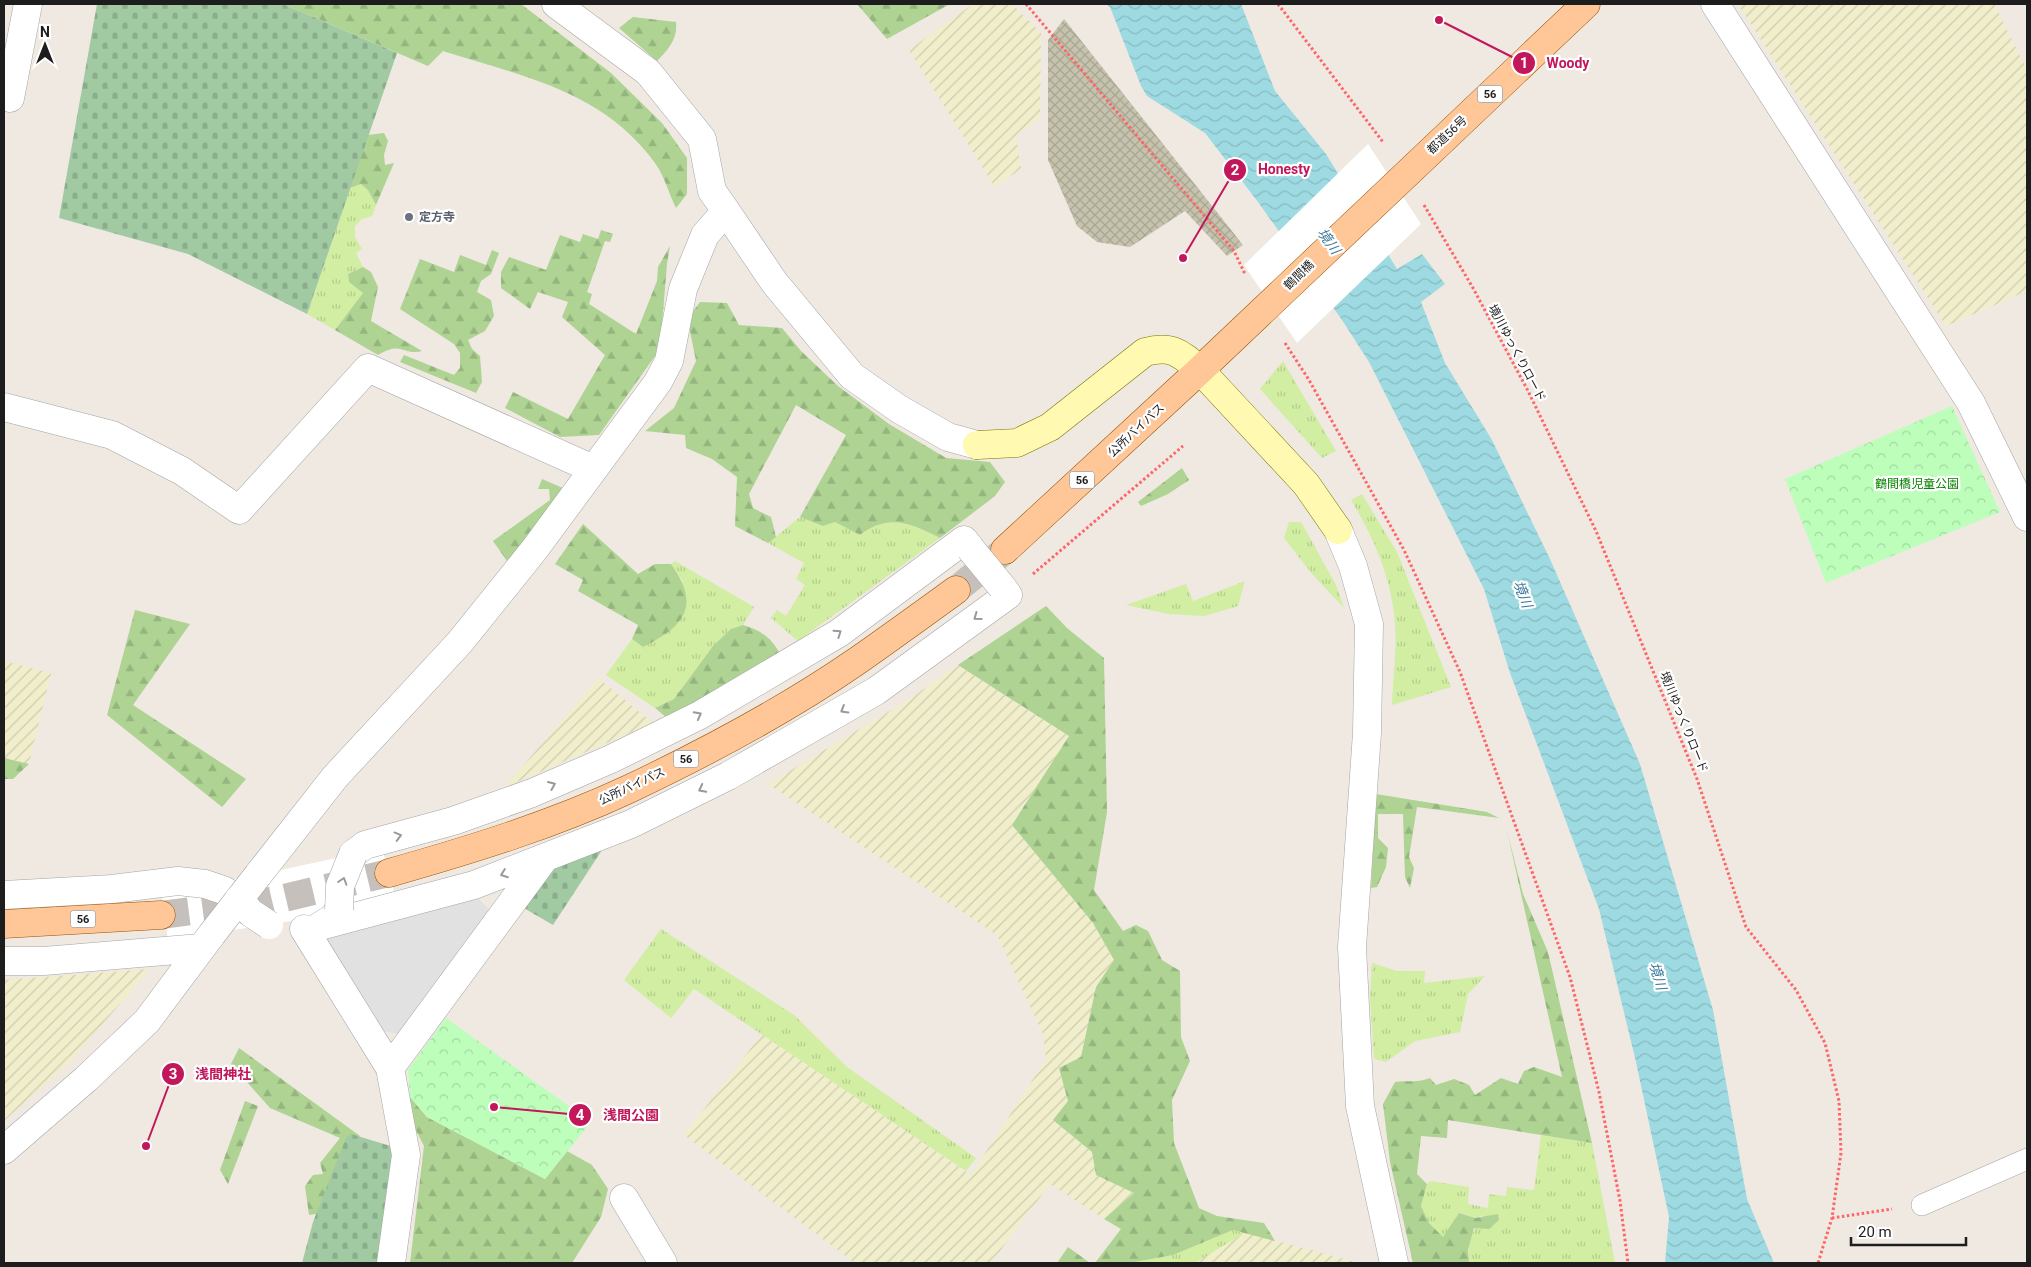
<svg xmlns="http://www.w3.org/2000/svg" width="2031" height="1267" font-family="Roboto,'Noto Sans JP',sans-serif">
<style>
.construction{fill:url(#construction-cross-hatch)}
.farmland{fill:url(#farmland-furrows)}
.grass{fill:url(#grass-tufts)}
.forest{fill:url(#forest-firs)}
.cemetery{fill:url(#cemetery-stones)}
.park{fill:url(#park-crowns)}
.parking{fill:#e1e1e1}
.water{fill:url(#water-waves)}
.pier{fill:#fff}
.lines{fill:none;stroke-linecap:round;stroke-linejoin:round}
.primary-tunnel{stroke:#c5c0bb;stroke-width:28;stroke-dasharray:28 14;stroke-linecap:butt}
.lane-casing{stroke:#a4a4a4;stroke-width:22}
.street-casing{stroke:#a4a4a4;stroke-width:29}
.secondary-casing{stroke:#797700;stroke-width:29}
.primary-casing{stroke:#975200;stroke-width:29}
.path{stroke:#ff6467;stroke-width:3;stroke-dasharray:2.5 2.5;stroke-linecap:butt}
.lane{stroke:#fff;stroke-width:21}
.street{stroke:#fff;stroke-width:28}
.secondary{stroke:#fff9b1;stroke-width:28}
.primary{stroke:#ffc698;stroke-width:28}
.street-bridge-casing{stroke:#a4a4a4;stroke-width:29;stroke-linecap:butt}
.street-bridge{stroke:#fff;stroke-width:28}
.oneway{stroke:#999}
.worship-dot{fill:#6b7280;stroke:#fff;stroke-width:2}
.labels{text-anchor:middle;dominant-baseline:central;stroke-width:4.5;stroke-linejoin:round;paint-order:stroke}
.shield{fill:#fff;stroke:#616161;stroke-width:1}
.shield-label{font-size:11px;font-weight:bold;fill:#1d1d1d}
.street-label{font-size:12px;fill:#1d1d1d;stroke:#fff}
.worship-label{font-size:12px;font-weight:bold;fill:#5b616d;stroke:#fff;text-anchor:start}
.park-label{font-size:12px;fill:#078502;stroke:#fff}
.water-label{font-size:14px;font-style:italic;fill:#3b779c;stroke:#fff}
.leader{fill:none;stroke:#c2185b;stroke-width:2}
.callout-dot{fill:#c2185b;stroke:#fff;stroke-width:2}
.mark-label{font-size:15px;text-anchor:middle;font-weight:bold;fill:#fff}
.callout-label{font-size:14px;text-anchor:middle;font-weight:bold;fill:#c2185b;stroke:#fff;stroke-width:4.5;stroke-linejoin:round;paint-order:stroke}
</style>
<defs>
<pattern id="construction-cross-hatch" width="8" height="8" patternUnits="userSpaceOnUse" patternTransform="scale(1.25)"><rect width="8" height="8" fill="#c5c2ad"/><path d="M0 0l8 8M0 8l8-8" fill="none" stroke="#a9a694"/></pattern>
<pattern id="farmland-furrows" width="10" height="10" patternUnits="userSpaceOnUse" patternTransform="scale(1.25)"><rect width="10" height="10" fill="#f0eecb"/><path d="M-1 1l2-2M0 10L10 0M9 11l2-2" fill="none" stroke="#cdccae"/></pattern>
<pattern id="grass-tufts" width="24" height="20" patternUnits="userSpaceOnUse" patternTransform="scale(1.25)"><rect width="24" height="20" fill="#d1eea3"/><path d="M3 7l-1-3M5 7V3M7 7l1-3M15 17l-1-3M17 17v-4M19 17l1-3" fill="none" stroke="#b3cc8c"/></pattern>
<pattern id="forest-firs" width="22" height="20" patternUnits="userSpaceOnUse" patternTransform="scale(1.25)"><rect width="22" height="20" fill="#aed393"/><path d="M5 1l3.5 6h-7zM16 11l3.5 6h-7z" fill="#95b57e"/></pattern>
<pattern id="cemetery-stones" width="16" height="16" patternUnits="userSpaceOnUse" patternTransform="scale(1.25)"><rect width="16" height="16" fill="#a1caa2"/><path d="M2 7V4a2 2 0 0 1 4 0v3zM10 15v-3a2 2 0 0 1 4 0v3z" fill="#8aad8b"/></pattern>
<pattern id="park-crowns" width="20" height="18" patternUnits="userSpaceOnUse" patternTransform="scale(1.25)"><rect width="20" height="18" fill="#bdfebb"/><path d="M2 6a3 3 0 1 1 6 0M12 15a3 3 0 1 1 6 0" fill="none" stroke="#a2d9a0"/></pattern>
<pattern id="water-waves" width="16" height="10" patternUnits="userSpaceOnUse" patternTransform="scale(1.25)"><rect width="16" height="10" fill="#9edae1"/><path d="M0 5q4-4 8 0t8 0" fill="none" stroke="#88bbc1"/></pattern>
</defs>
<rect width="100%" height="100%" fill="#efe9e2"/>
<path class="construction" d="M1064,19L1243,245L1227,256L1185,211L1130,247L1097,242L1077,226L1048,160V40Z"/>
<path class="farmland" d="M973,4H1012L1041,33L1040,118L1016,136L1021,169L995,187L909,50Z
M1738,4H1994L2027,70V291L1946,326Z
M4,661L51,673L29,764L4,758Z
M958,665L1069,736L1012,825L1093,923L1114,961L1096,987L1081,1057L1059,1068L1068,1101L1053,1120L1092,1152L1096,1175L1135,1193L1104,1219L1050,1184L991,1263H855L684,1135L762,1034L971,1175L1046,1059L1043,1034L997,935L768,784L908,700Z
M598,678L653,723L505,787Z
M150,969L71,1061L4,1121V980Z
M1244,1232L1359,1263H1194Z"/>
<path class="grass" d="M361,184L368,189L376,205L372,216L362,219L355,226V237L362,249L356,253L363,267L348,274L349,282L363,293L335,330L307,314L350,188Z
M1283,361L1336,451L1322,458L1260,389Z
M1362,494L1397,552L1451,687L1392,705C1393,675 1398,642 1394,613C1389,572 1372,535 1351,500Z
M800,517L823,526L835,522L860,535C888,513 911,523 940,538L798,641L771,618L777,610L786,616L805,585L796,579L804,563L768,543Z
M1289,522H1301L1336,585L1344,608L1312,574L1284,538Z
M675,561L754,607L743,625L731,629L713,646L674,699L655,708L606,675L632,639L643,647L683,582L671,564Z
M1245,581L1238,606L1205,616L1168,614L1126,605L1186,584L1193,601Z
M661,929L794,1015L847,1067L976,1158L966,1171L694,989L671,1018L624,980Z
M1372,963L1397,971H1425L1424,983L1485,976L1468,994L1460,1032L1415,1041L1386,1062L1374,1059L1370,997Z
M1541,1135L1592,1143L1615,1263H1469C1467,1244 1472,1230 1484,1215L1475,1218L1459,1213L1443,1238L1429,1223L1421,1206L1427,1184L1430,1181L1469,1187L1468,1204L1488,1208L1489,1194L1506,1196L1507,1187L1534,1190Z
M1233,1230L1244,1233L1195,1263H1129L1173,1255Z"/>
<path class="forest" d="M283,4H521L611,73L662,123L687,158V194L676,208C669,194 664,175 655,163C603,91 522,76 443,51L428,66Z
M857,4H950L887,39Z
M633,17L676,22C678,39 668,50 657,61L619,28Z
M384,133L388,141L384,155L385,165L394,163L376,205L368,190L361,184L350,188L368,135Z
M601,230L613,234L610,242L605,241L587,292L592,294L589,304L636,334L657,281L658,267L670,246L667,264L660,349L599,435L560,437L505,408L513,392L568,419L605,355L562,317L568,302L538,292L530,309L501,288V272L509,257L546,270L560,235L580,242L583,234L598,239Z
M492,250L499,253L491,274L481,281L477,292L491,300L494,316L485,331L468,340L472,349L480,356L482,382L476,393L400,362L404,355L454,375L460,368V353L454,344L400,309L420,259L454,272L460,255L486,265Z
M363,267L371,272L378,287L371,321L422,351C403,356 402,340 378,355L335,330L363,293L349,282L348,274Z
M700,302L727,303L739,325L782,328L801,351L838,386L889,424L946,458L990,462L1005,482L995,496L940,538C911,523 888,513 860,535L835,522L823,526L800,517L846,435L796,405L749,494L753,508L771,517L776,537L768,543L735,526L737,477L712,459L686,448L685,435L645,431L674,408L696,361L689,326L691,314Z
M1182,468L1189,480L1168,494L1141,506L1138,502Z
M542,479L565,489L519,558L507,561L493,541L550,500L549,489H538Z
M583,524L638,574L655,564H671C701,606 685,626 643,647L632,639L638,625L578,591L583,580L555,564Z
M1046,606L1067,628L1104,658L1107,812L1094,890L1123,931L1136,925L1148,931L1162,960L1180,971L1181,1037L1190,1061L1172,1100L1174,1143L1199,1208L1217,1216L1264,1223L1275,1241L1233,1230L1173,1255L1129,1263H1095L1121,1229L1104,1219L1134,1193L1096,1175L1092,1152L1053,1120L1068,1101L1059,1068L1081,1057L1096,987L1114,960L1093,923L1012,825L1069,736L958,665Z
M135,610L190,624L133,705L246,779L222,807L107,715Z
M743,625C762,631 772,638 781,656L751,676L666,717L655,708L674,699L713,646L731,629Z
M4,758L29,764L13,779H4Z
M1376,794L1487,812L1499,818L1417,807L1409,857L1414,868L1410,888L1405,877L1403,814H1378V838L1388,848L1386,867L1377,887L1371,888Z
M1507,831L1523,894L1548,952L1592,1143L1448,1120L1447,1138L1421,1136L1417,1174L1427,1184L1421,1206L1429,1223L1443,1237L1459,1213L1475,1218L1498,1214L1499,1220L1489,1229L1474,1228L1468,1250L1469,1263H1413L1390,1162L1383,1104L1395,1082C1408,1080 1418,1083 1430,1078L1436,1085L1454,1079L1469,1085L1475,1095L1501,1078L1518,1084L1524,1071L1534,1067L1562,1077Z
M239,1048L360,1136L322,1213L309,1215L305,1186L313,1175L323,1174L320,1163L340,1138L270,1108L231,1064Z
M410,1097L427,1117L545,1179L567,1151L592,1165L608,1189L601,1217L572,1263H410L424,1146L404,1107Z
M245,1101L258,1106L228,1184L220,1170Z
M1068,1247L1090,1263H1057Z"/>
<path class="cemetery" d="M97,4H283L397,53L307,314L188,254L59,218Z
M604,847L553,925L522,907L543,870Z
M351,1134L397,1148L384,1263H302L313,1222L346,1138Z"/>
<path class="park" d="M1952,406L2000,512L1826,583L1785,479Z
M446,1018L591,1122L545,1179L427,1117L410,1097L408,1070Z"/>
<path class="parking" d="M477,897L491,912L404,1035L378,1030L357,988L323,940Z"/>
<path class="water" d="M1106,4H1241L1275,91L1326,154L1397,269L1422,254L1445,284L1421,302L1445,363L1492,440L1550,559L1640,764L1713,1010L1747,1199L1774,1263H1665L1669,1217L1636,1062L1599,909L1510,673L1484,589L1369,362L1342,320L1258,202L1205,133L1147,96L1141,86L1110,7Z"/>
<path class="pier" d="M1368,144L1421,224L1297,343L1244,265Z
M382,848L395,895L304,919L168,940L161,891L258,875Z"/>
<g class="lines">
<path class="primary-tunnel" d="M956,590L1004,551
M161,915L271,901L389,873"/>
<g class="lane-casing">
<path id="lane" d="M1922,1205L2027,1159"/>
</g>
<g class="street-casing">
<path id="street" d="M1715,4L1971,403L2027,517
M10,98L28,4
M726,211L774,282L852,376L899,409L948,437L977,445
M4,407L112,435L182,471L239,510L368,368L593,469
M1338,530L1353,566L1369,624L1367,733L1352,947L1360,1106L1394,1263
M353,854L365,845L453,821L532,793L611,759L700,715L839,633L964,540L970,548
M258,875L335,777L460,642L534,550L658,382L669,361L683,289L705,235L726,211L712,191L702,139L648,72L556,4
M4,895L112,889L178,881L205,884L223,890L239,899
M339,910L333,918L320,926L474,885L631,824L728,776L876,691L1008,595L1002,587
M304,929L390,1068L406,1155L391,1263
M4,961H44L200,948
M390,1068L544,859
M4,1150L86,1079L147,1021L212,934
M624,1198L663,1263"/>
</g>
<g class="secondary-casing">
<path id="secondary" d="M977,445L1017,443L1050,427L1145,352C1172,345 1180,353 1200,370L1306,484L1338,530"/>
</g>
<g class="primary-casing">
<path id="primary" d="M1005,550L1200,370L1586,4
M389,873C470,850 552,825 629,789C707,752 786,710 857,661C890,638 923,614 956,590
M4,924L161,915"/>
</g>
<path class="path" d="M1026,4L1234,251L1245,274
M1278,4L1383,142
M1424,205L1473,288L1527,389L1596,531L1697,779L1746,927L1796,990L1825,1043L1839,1101L1841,1153L1832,1218L1818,1263
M1285,343L1309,380L1404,550L1460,672L1570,977L1599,1092L1620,1201L1628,1263
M1033,574L1183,446
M1832,1218L1892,1209"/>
<use href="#lane" class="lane"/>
<use href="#street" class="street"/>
<use href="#secondary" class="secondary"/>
<use href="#primary" class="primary"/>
<g class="street-bridge-casing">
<path id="street-bridge" d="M970,548L1002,587
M239,899L251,913L269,925
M339,910L340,886L353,854
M212,934L258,875"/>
</g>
<use href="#street-bridge" class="street-bridge"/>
</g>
<defs><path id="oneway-chevron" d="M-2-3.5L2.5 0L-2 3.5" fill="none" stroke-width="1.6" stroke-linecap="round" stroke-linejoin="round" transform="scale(1.25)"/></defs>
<g class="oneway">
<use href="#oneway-chevron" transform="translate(977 617) rotate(144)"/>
<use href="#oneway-chevron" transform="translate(838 633) rotate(-34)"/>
<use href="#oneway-chevron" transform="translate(844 710) rotate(149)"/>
<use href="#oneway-chevron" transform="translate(698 715) rotate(-28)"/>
<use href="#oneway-chevron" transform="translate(552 785) rotate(-23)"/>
<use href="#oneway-chevron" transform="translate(702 789) rotate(153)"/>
<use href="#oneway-chevron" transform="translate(398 836) rotate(-15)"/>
<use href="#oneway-chevron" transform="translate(504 874) rotate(160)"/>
<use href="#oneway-chevron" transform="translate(343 881) rotate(-72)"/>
</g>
<circle class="worship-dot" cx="409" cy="217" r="5"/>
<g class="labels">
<g class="shield">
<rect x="1477.5" y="85.5" width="25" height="17" rx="4"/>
<rect x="1069.5" y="471.5" width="25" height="17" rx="4"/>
<rect x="673.5" y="750.5" width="25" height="17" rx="4"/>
<rect x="70.5" y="910.5" width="25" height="17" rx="4"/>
</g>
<g class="shield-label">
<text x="1490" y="94">56</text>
<text x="1082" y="480">56</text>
<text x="686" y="759">56</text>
<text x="83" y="919">56</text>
</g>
<g class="street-label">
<text transform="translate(1447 135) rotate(-43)">都道56号</text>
<text transform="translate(1299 275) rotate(-44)">鶴間橋</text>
<text transform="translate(1517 353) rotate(62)">境川ゆっくりロード</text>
<text transform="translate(1136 430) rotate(-43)">公所バイパス</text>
<text transform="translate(1684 722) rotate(68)">境川ゆっくりロード</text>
<text transform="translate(632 786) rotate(-25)">公所バイパス</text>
</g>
<g class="worship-label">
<text x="419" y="217">定方寺</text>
</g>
<g class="park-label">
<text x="1917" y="484">鶴間橋児童公園</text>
</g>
<g class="water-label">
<text transform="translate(1329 241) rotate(54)">境川</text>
<text transform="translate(1523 594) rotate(69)">境川</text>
<text transform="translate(1658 976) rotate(73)">境川</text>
</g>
</g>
<path class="leader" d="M1439 20L1524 63M1183 258L1235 170M146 1146L173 1074M494 1107L580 1115"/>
<g class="callout-dot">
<circle cx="1439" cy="20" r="5"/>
<circle cx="1183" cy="258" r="5"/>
<circle cx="146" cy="1146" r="5"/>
<circle cx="494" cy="1107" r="5"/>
<circle cx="1524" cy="63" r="12"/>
<circle cx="1235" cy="170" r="12"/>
<circle cx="173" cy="1074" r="12"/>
<circle cx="580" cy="1115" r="12"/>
</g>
<g class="mark-label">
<text x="1524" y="68">1</text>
<text x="1235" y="175">2</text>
<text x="173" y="1079">3</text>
<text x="580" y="1120">4</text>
</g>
<g class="callout-label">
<text x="1568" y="68">Woody</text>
<text x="1284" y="174">Honesty</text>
<text x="223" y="1079">浅間神社</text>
<text x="631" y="1120">浅間公園</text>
</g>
<rect width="2031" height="1267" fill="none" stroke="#1d1d1d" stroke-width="10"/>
<g transform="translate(45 45)" stroke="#ffffff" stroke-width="4" paint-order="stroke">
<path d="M0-4L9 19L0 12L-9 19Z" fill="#1d1d1d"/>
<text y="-8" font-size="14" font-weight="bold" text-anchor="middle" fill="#1d1d1d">N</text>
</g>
<path d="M1851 1237v8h115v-8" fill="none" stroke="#1d1d1d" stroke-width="2.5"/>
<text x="1858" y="1237" font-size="15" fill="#1d1d1d" stroke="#ffffff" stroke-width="4" paint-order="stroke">20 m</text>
</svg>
